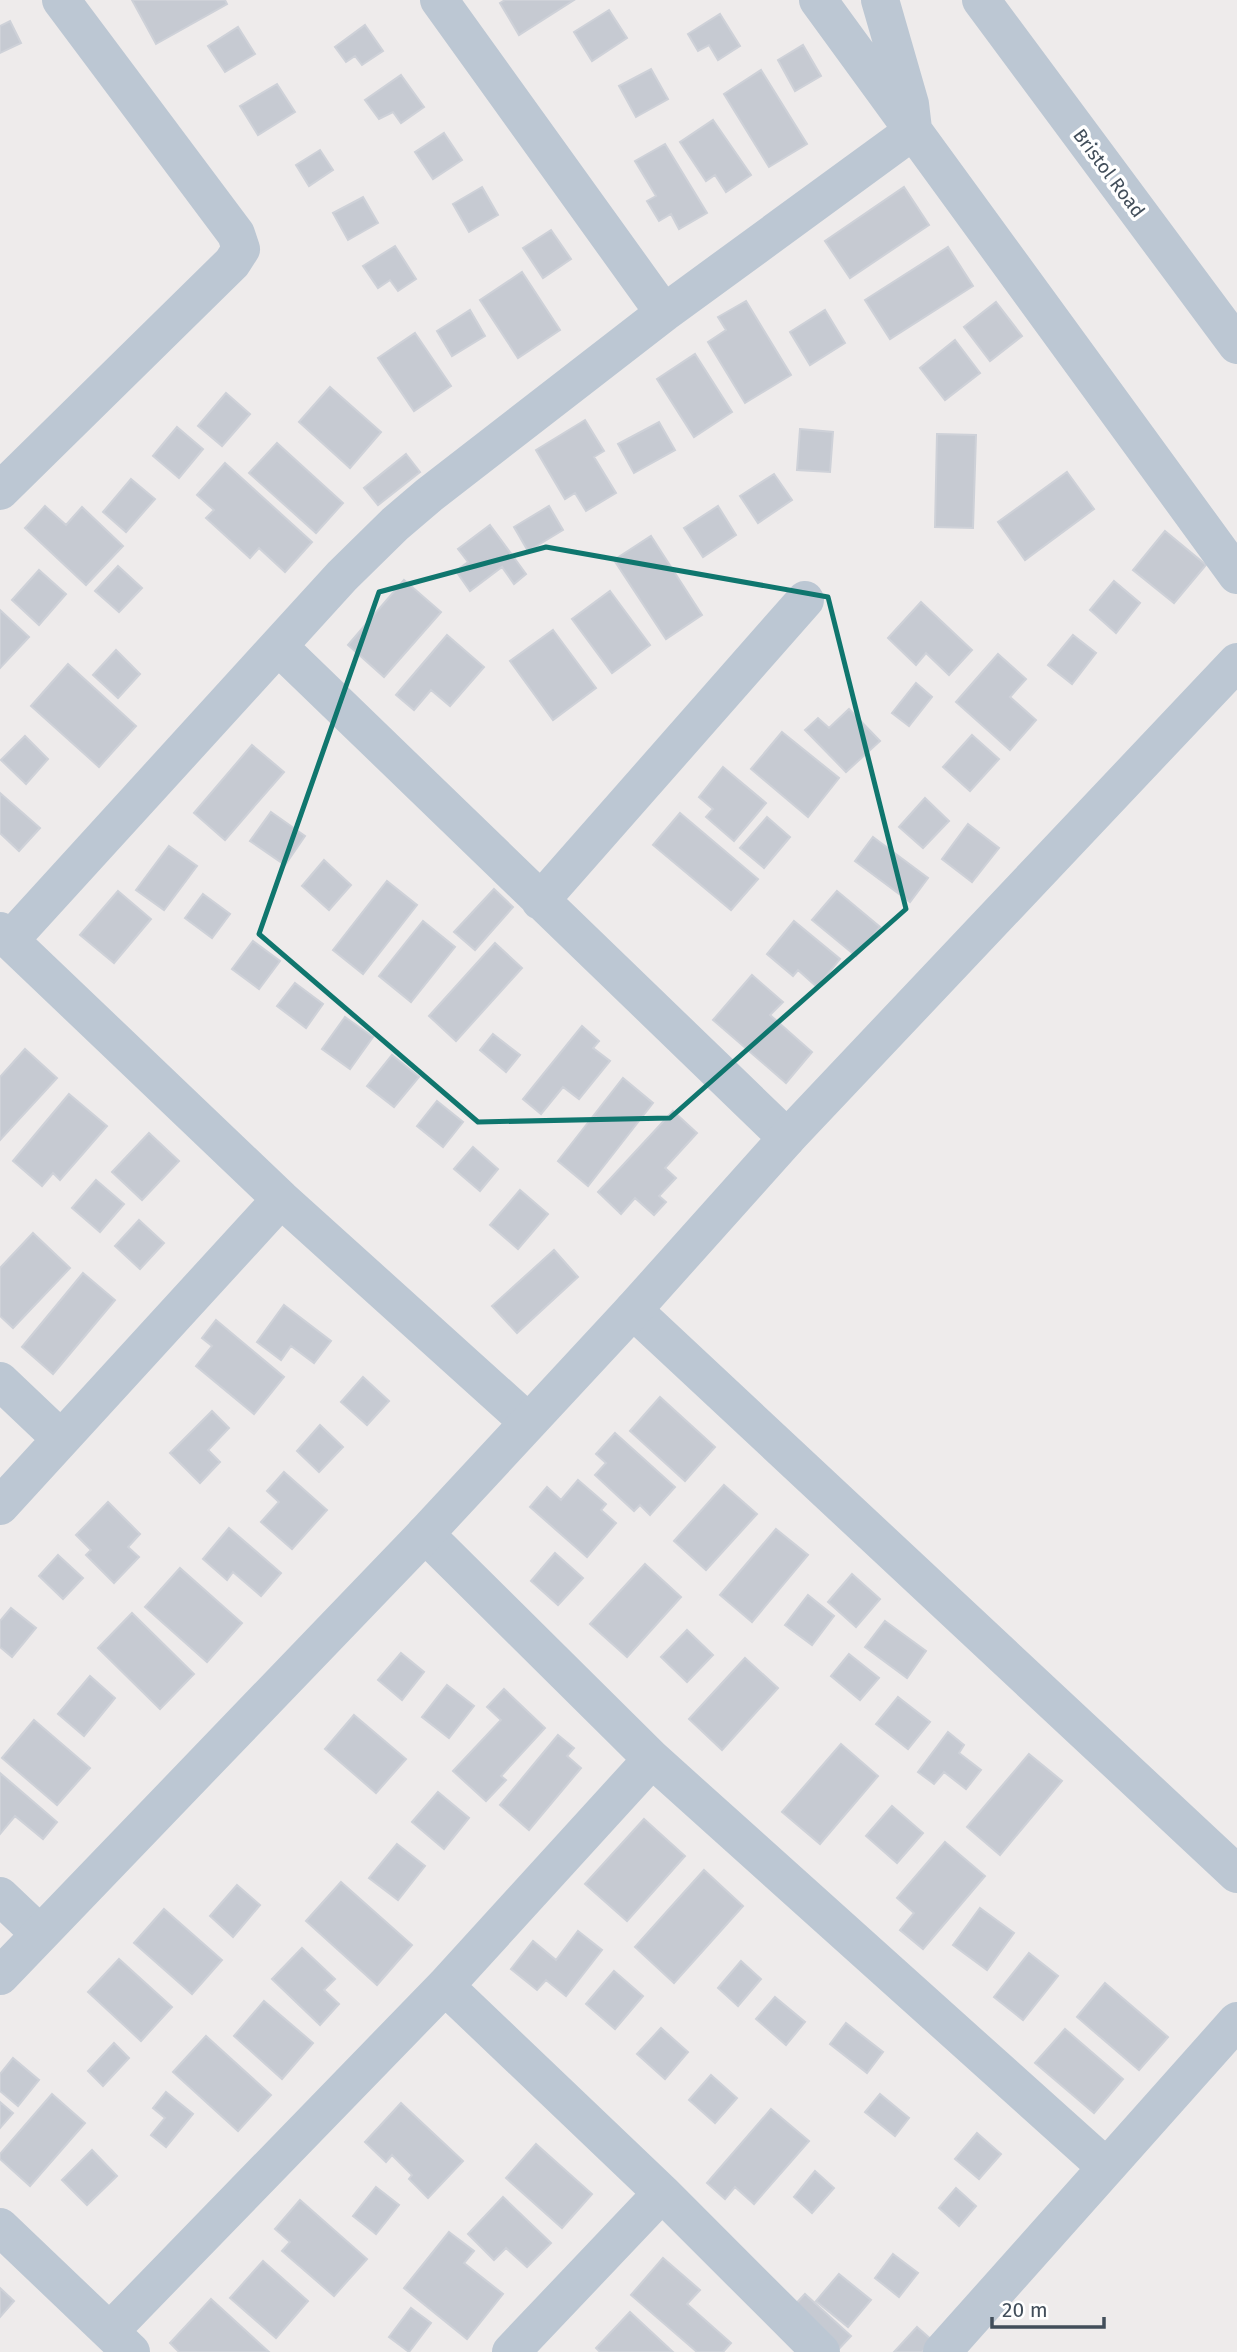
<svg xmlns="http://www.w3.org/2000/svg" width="1237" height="2352" font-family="'Fira Sans',sans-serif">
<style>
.building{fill:#c6cad2;stroke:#ced1d8;stroke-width:2}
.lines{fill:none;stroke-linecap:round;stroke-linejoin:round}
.minor{stroke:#bcc7d3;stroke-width:38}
.tertiary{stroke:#bcc7d3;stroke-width:38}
.marked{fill:none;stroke:#0f766e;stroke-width:5;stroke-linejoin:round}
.labels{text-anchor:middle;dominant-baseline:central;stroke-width:7;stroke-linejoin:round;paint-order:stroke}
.street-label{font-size:19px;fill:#424e5a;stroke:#fff}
</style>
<rect width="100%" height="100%" fill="#eeebeb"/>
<path class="building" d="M132,0H225L227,4L156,44Z
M505,0H574L519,35L500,3Z
M609,10L627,38L592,61L574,32Z
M720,14L740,46L718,60L709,45L698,51L688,34Z
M10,21L21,43L0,53V26Z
M365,25L383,51L362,65L355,56L346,62L335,47Z
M238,27L255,54L225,72L208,46Z
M803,45L821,76L795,91L778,60Z
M651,69L668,99L636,117L619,86Z
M761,70L807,144L769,167L724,94Z
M401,75L424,107L401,123L393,112L379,119L365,100Z
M277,84L295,112L258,135L240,106Z
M713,120L751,175L726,192L715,175L706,181L680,142Z
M444,133L462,160L433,179L415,152Z
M665,144L707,213L679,229L671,214L659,221L647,201L656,196L635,161Z
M320,150L333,170L309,186L296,165Z
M482,187L498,215L469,232L453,204Z
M904,187L929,225L850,278L825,241Z
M363,197L378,223L348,240L333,213Z
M551,230L571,259L543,278L523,248Z
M395,246L416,279L398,291L390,280L378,288L363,266Z
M948,247L973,286L890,339L865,300Z
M522,272L560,330L518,358L480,300Z
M746,301L791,375L745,403L708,342L726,330L718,317Z
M996,302L1022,336L990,361L964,327Z
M470,310L485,336L452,356L437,331Z
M825,310L845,343L810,365L790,332Z
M415,333L451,386L414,411L378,358Z
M955,340L980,373L945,400L920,368Z
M695,354L732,412L694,437L657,379Z
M330,387L381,432L350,468L299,422Z
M226,393L250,414L222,446L198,426Z
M585,420L604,451L594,457L616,493L586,511L575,493L565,499L536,450Z
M659,422L675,450L634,473L618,444Z
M177,427L203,449L179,478L153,456Z
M800,429L833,432L830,472L797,470Z
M937,434L976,435L973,528L935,527Z
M277,443L343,503L316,533L249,473Z
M406,454L420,472L378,505L364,488Z
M225,463L312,542L285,572L259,548L250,558L206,518L214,510L197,495Z
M1067,472L1094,509L1025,560L998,522Z
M774,474L792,500L758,523L740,496Z
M131,479L155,499L126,532L103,512Z
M45,506L66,525L82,507L123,546L86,585L25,528Z
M549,506L563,530L528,551L514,527Z
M718,506L736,535L703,557L684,528Z
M490,525L526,574L514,584L502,567L470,591L456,571L468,562L458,549Z
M1165,531L1206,565L1174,603L1133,570Z
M651,536L702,615L666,639L614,560Z
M118,566L142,588L119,612L95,591Z
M39,570L66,594L39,625L12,600Z
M404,580L441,612L384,677L348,645Z
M1114,581L1140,603L1116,633L1090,610Z
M610,591L650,645L612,673L572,619Z
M921,602L972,650L949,675L926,653L916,665L888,638Z
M0,610L29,637L0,668Z
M553,630L596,688L553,720L510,661Z
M447,635L484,667L450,706L431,690L414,710L396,695Z
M1073,635L1096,653L1072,684L1048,665Z
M116,650L140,674L118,698L93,675Z
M998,654L1026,679L1010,697L1036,720L1010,750L956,702Z
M68,664L136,726L99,767L31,706Z
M916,683L932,697L909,726L892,713Z
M849,709L880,741L846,772L805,730L818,718L829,728Z
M782,732L839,778L808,817L751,769Z
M972,735L999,759L970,791L943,767Z
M25,736L48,759L26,784L1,760Z
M252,745L284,772L225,840L194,813Z
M723,767L766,803L734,841L706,817L713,809L699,797Z
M0,793L40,828L19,851L0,833Z
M925,798L949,821L923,848L899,827Z
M271,812L305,836L285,865L250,841Z
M680,813L758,879L731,910L653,845Z
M767,817L790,837L764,868L740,848Z
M968,824L999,848L972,882L942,859Z
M873,837L928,878L910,902L855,861Z
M169,846L197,866L164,910L136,890Z
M324,860L351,885L329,910L302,886Z
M387,881L417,905L363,974L333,950Z
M494,889L513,907L475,950L454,932Z
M118,891L151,919L114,963L80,935Z
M837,891L880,927L856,956L812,920Z
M203,894L230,914L212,938L185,918Z
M423,921L455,947L411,1002L379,976Z
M794,921L840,959L817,987L798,970L793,976L767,954Z
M253,941L280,961L259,989L232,969Z
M495,943L522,968L456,1041L429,1016Z
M752,975L783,1002L770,1015L812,1052L786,1083L713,1020Z
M295,983L323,1004L306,1028L277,1006Z
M345,1017L373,1037L350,1069L322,1049Z
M582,1026L599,1041L593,1048L610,1061L579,1099L563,1087L541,1114L523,1099Z
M493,1034L520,1055L506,1072L480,1050Z
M25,1049L57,1078L0,1140V1077Z
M392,1055L419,1077L394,1107L367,1086Z
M623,1078L653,1103L588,1186L558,1161Z
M69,1094L107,1126L60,1180L53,1173L42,1186L13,1161Z
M437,1101L463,1122L443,1147L417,1126Z
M673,1111L697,1133L665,1168L676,1178L659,1196L666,1202L654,1215L635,1198L621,1214L598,1192Z
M149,1133L179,1161L142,1200L112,1172Z
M473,1147L498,1169L480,1191L454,1169Z
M96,1180L124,1204L100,1232L72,1208Z
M520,1190L548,1214L518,1249L490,1225Z
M139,1220L164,1243L140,1269L115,1246Z
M33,1233L70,1268L13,1328L0,1316V1268Z
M554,1250L578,1277L517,1333L492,1306Z
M83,1273L115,1300L53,1374L22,1347Z
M284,1305L331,1341L314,1363L291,1346L281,1360L257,1342Z
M216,1320L284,1377L254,1414L196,1366L212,1346L202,1338Z
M363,1377L389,1401L367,1425L341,1402Z
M660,1397L715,1447L685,1481L630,1431Z
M212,1411L229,1428L208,1450L220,1462L200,1483L170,1453Z
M320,1425L343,1447L319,1472L297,1451Z
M615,1433L675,1487L650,1515L640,1505L634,1511L595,1475L606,1463L596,1454Z
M284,1472L327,1510L292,1549L261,1522L279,1502L267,1491Z
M578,1480L606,1504L601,1510L616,1523L587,1557L530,1507L547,1487L561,1500Z
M724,1485L757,1514L706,1570L674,1541Z
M108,1502L140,1534L128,1547L139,1557L114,1583L86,1555L91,1550L76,1535Z
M229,1528L281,1573L261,1596L233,1572L227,1580L203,1559Z
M776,1529L808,1555L752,1622L720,1595Z
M555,1553L583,1578L558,1605L531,1581Z
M58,1555L83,1578L63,1599L39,1576Z
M645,1564L681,1597L627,1657L590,1624Z
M180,1568L242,1623L207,1662L145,1607Z
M852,1574L880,1599L856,1627L828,1602Z
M808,1595L834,1616L812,1645L785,1625Z
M11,1608L36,1628L12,1657L0,1647V1621Z
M132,1613L194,1674L160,1709L98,1648Z
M885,1621L926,1651L907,1678L865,1647Z
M687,1630L713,1655L687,1682L661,1657Z
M401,1653L424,1672L402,1700L378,1680Z
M849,1654L879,1678L860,1700L831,1676Z
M745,1658L778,1688L722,1750L689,1719Z
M90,1676L115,1698L84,1736L58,1714Z
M447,1685L474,1706L449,1738L422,1717Z
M504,1689L545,1728L501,1776L506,1780L486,1801L453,1771L501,1720L487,1707Z
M898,1697L930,1722L908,1749L876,1724Z
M354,1715L406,1759L376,1793L325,1749Z
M34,1720L90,1768L57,1805L2,1758Z
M948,1732L964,1745L959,1753L981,1770L966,1789L944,1772L934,1784L918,1772Z
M558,1735L574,1748L567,1756L581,1768L529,1830L500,1805Z
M841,1744L878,1776L820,1844L782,1812Z
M1029,1754L1062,1781L1000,1855L967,1827Z
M0,1773L57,1822L43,1839L15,1816L0,1834Z
M438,1792L469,1818L444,1849L412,1822Z
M892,1806L923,1833L897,1863L866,1836Z
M644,1819L685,1856L627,1921L585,1884Z
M945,1842L985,1876L923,1949L900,1930L914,1913L897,1898Z
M397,1844L425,1866L398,1900L369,1878Z
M704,1870L743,1906L674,1983L635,1947Z
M341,1882L412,1945L377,1985L306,1921Z
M237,1885L260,1905L233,1937L210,1916Z
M980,1908L1014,1933L987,1970L953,1945Z
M164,1909L222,1960L192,1994L134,1943Z
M578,1931L602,1950L566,1996L546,1980L537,1990L511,1969L533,1941L556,1960Z
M302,1948L335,1979L324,1990L339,2004L320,2025L272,1979Z
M1029,1953L1058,1976L1023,2020L994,1997Z
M119,1959L172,2007L141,2041L88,1992Z
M741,1961L761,1979L738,2006L718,1988Z
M614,1971L643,1996L615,2029L586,2004Z
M1105,1983L1168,2037L1139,2070L1077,2017Z
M775,1997L805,2022L786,2045L756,2019Z
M264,2001L313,2043L282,2079L234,2036Z
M846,2023L883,2052L867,2073L830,2044Z
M661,2028L688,2052L665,2079L637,2054Z
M1065,2029L1123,2079L1094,2113L1035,2063Z
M206,2036L271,2095L238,2131L173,2072Z
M114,2043L129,2058L103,2086L88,2071Z
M13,2058L39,2080L18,2106L0,2091V2074Z
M711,2075L737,2098L715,2123L689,2100Z
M166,2092L193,2114L166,2147L151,2135L165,2118L153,2108Z
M52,2094L85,2123L30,2186L0,2159V2154Z
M880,2094L909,2118L895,2136L865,2112Z
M0,2102L13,2113L0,2128Z
M401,2103L463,2161L428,2198L409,2179L412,2175L392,2155L386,2162L365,2142Z
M771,2109L809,2141L754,2204L735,2187L725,2199L707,2183Z
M977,2133L1001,2154L979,2179L955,2159Z
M536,2144L592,2194L562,2228L506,2178Z
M92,2150L117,2176L87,2205L62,2180Z
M815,2171L834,2188L812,2213L794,2197Z
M376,2187L399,2205L376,2234L353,2216Z
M956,2188L976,2206L959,2226L939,2208Z
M503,2197L551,2243L527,2267L506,2248L494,2260L468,2234Z
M300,2200L367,2259L334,2296L282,2251L290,2242L275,2229Z
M449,2232L474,2251L464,2263L503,2294L467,2339L404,2288Z
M893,2254L918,2273L899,2297L875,2278Z
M663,2258L700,2290L687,2304L731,2343L723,2352H697L631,2295Z
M263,2261L308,2301L276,2338L230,2298Z
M839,2274L871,2300L848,2327L816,2301Z
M0,2288L14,2301L0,2317Z
M805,2294L851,2336L836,2352L788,2312Z
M211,2299L269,2352H179L170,2343Z
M411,2308L431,2323L409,2352L389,2337Z
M630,2312L673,2352H600L596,2348Z
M917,2327L933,2341L922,2352H894Z"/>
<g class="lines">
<path class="minor" d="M439,0L664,313
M818,0L1237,575
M0,491L232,263L241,249L236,234L61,0
M279,647L787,1138
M540,901L805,600
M0,931L281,1199L528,1422
M10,940L342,576L395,524L429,495L664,313L898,142L913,129L910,104L880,0
M633,1310L1237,1874
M0,1381L60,1438
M0,1506L281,1199
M425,1534L652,1759L1106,2167
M0,1896L39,1933
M445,1986L662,2193L821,2352
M0,2227L131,2352
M110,2331L445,1986L652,1759
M511,2352L662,2193
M942,2352L1237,2021"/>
<path class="tertiary" d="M981,0L1237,345
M0,1976L425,1534L633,1310L787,1138L1237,662"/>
</g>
<path class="marked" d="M546,547L828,597L906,909L670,1118L478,1122L259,934L379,592Z"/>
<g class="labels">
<g class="street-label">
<text transform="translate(1109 173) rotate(53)">Bristol Road</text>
</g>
</g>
<path d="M992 2317v10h112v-10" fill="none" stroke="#424e5a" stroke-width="3.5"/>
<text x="1002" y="2317" font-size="21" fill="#424e5a" stroke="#ffffff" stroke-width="5" paint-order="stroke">20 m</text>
</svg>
